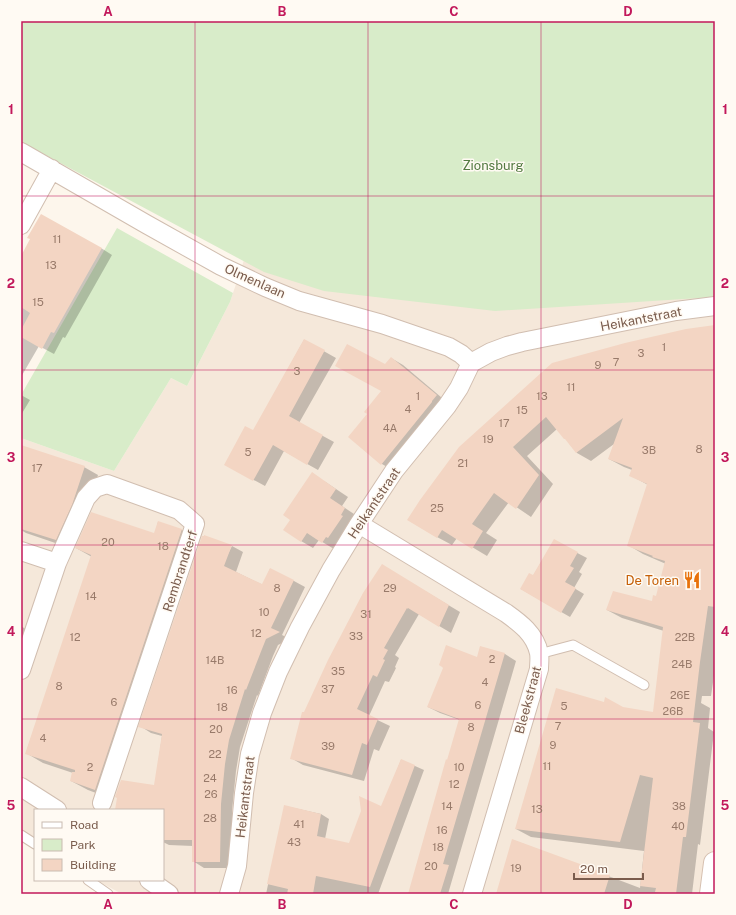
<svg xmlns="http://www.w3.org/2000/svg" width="736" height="915" font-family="'Public Sans',sans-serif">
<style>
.residential{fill:#f5e8da}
.green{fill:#d8ecc9}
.shadow{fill:#0003}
.building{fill:#f3d5c3}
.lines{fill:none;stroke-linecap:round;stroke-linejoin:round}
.lane-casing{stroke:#d1beb0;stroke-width:11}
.street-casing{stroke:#d1beb0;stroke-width:20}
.secondary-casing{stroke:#d6c0b0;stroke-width:24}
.lane{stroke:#fff;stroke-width:9}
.street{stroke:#fff;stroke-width:18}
.secondary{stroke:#fff;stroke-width:22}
.grid{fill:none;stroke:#c2185b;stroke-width:1;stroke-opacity:0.55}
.labels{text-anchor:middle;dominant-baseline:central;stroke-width:3;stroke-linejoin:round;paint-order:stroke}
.number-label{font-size:11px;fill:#987a6a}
.park-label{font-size:13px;fill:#537a41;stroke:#fffaf3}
.street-label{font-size:13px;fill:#7a5c4d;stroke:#fffaf3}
.food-label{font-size:13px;fill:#c56008;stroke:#fffaf3;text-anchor:end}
.neatline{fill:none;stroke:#c2185b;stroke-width:1.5}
.grid-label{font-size:13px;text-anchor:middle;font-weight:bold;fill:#c2185b}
</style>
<rect width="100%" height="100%" fill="#fdf6ec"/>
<path class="residential" d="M245,257L715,292V894H122L96,880H163V810H35V847L21,839V438L114,471L171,378L187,386L230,302Z"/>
<path class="green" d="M21,21H715V297L495,311L324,291L264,272L21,142Z
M117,228L233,293L230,302L187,386L171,378L114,471L21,438V395Z"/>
<path class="shadow" d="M101,248L112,255L65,338L63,337L54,354L39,346L21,377V267Z
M715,326V669L711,696H702L701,703L710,708L708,728L714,732L700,845L698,844L692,894H497L513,840L640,888L644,851L531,837L516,829L623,708L654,713L664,631L622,618L607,610L652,602L657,597L666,564L643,554L628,545L648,485L630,475L632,470L624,467L609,459L614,444L591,461L577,453L567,440L557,429L527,456L553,484L531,517L509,502L486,533L497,540L487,556L457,538L452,545L437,537L459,448Z
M304,340L336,358L299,423L334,442L318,470L284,451L265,486L237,471L253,432Z
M391,358L403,365L448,403L394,471L382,464L368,414L382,391Z
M21,395L30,400L21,415Z
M21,458L84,467L98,475L86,513L70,548L26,533L21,530Z
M324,481L348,497L342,506L357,516L334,549L319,540L313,548L301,541Z
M158,522L182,530L198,540L112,799L88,790L71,781L73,773L43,763L26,753L92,557L76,548L155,534Z
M554,541L587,558L579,572L582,574L574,588L584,594L570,617L521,589L533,576Z
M232,546L243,552L236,572L263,585L270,569L294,581L305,587L282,635L290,639L278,645L273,656L258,696L257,695L240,747L236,771L232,811V868H204L193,861V846L169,845L163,842V810H116L155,786L162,736L151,733L140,726Z
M393,572L460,612L451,633L419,614L395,655L399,658L395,667L396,668L389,682L385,681L369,716L390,726L379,751L374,749L364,781L303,765L291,758L305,713Z
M21,626L27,630L21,649Z
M481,647L505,654L516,661L448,894H409L460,720L440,713L428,707L444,668L478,658Z
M401,760L415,766L424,770L378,894H266L285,806L321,814L329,819L325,839L349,844L382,808Z"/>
<path class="building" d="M41,214L102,248L54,333L51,332L42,349L21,337V330L30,313L21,307V256L30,239L27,238Z
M715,325V607L708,606L700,662L693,722L700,723L686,837H683L676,894H670L655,892L656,888L640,886L653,778L640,775L620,842L515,829L556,688L604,702L605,697L623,707L653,712L663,627L606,610L613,591L652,601L653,595L656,596L665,561L652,557L653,556L627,546L647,484L629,476L632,468L608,459L623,418L576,453L565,439H564L546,417L513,447L539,475L516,509L494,493L472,524L483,531L472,549L442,530L437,538L407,520L420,500L459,447L552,363L625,343L686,329Z
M304,339L325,350L289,416L323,435L307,465L273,445L253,481L224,465L245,426L253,430Z
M347,344L385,364L391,357L437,395L432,401V402L381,465L348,437L367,414L364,412L381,391L335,366Z
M21,445L85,466L72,505L56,540L21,529Z
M312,472L336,489L330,498L345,508L341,515L343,516L328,538L326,537L322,543L307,533L301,542L283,530L290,520L283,515Z
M91,512L154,533L158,521L182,529L95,790L70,781L72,772H75V770L25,754L91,555L75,548Z
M204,535L232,545L224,566L262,584L270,568L294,580L271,628L280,632L266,639L262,649L246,690L245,689L229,740L225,764L221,804L220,862H192V840H163V810H115L117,798L115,797L121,780L154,785L162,734L138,727L202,536H204Z
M554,539L578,552L570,566L574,568L565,582L576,588L561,613L520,589L529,573L533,575Z
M382,564L449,605L439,627L408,608V609L407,608L384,648L388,650L383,659L385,660L377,677L373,675L357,709L378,719L367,745L362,743L352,775L290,759L302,712H304L328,660L351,616L363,593Z
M446,645L477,657L480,646L505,653L443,864L449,865L440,894H408L446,759L447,760L459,719L427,707L443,668L442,667L439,665Z
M401,759L415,765L370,887L316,876L313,894H287L288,889L267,884L284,805L321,814L317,836L349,843L361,811L359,796L381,806Z
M512,839L610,875L604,894H496Z"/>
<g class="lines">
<g class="lane-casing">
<path id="lane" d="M539,654L573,645L644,685
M21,835L35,844
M88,880L108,894"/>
</g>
<g class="street-casing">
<path id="street" d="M21,152L146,224L221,266L265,287L299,301L382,324L449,347L461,354L471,363
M21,225L52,169
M359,524L506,613C520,623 535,634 539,653C540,658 539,664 539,669L472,894
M21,551L57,563
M21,670L57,563L86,498L95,488L107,484L179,510L195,524L102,803
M21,787L57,810
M149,880L169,894
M229,894L237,866L244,793L250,754L262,713L278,672L300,627L331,570L359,524L394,471L447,406L459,388L471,363L491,352L507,346L522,342L676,311L715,306"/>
</g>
<g class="secondary-casing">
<path id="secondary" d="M711,894L715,863"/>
</g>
<use href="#lane" class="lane"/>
<use href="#street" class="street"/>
<use href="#secondary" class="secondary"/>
</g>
<path class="grid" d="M195,21V894M368,21V894M541,21V894M21,196H715M21,370H715M21,545H715M21,719H715"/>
<defs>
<g id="restaurant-bare" transform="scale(1.38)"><path d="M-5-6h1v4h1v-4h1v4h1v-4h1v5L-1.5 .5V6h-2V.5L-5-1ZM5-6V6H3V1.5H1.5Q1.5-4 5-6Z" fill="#e8710a" stroke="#fffaf3" stroke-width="2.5" paint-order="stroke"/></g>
</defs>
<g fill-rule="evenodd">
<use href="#restaurant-bare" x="692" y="580"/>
</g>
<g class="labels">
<g class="number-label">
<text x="57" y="239">11</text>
<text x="51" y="265">13</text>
<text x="38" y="302">15</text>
<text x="664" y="347">1</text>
<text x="641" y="353">3</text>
<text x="616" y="362">7</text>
<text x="598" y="365">9</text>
<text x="297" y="371">3</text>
<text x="571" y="387">11</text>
<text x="418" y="396">1</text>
<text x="542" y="396">13</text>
<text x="408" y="409">4</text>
<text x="522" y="410">15</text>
<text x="504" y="423">17</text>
<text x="390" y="428">4A</text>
<text x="488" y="439">19</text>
<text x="699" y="449">8</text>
<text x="649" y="450">3B</text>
<text x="248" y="452">5</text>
<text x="463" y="463">21</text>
<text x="37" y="468">17</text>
<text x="437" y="508">25</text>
<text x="108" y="542">20</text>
<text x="163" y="546">18</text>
<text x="277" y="588">8</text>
<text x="390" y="588">29</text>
<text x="91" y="596">14</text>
<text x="264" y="612">10</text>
<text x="366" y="614">31</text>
<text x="256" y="633">12</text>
<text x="356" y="636">33</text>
<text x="75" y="637">12</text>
<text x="685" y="637">22B</text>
<text x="492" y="659">2</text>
<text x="215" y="660">14B</text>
<text x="682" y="664">24B</text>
<text x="338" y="671">35</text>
<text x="485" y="682">4</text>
<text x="59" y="686">8</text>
<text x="328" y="689">37</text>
<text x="232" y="690">16</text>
<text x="680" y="695">26E</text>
<text x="114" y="702">6</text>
<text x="478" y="705">6</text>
<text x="564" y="706">5</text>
<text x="222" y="707">18</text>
<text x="673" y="711">26B</text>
<text x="558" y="726">7</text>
<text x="471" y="727">8</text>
<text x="216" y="729">20</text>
<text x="43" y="738">4</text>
<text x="553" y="745">9</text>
<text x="328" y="746">39</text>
<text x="215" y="754">22</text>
<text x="547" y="766">11</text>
<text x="90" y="767">2</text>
<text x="459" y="767">10</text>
<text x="210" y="778">24</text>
<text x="454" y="784">12</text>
<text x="211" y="794">26</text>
<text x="447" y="806">14</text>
<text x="679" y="806">38</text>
<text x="537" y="809">13</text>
<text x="210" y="818">28</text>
<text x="299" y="824">41</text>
<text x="678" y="826">40</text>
<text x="442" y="830">16</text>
<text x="294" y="842">43</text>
<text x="438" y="847">18</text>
<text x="431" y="866">20</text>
<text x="516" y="868">19</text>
</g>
<g class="park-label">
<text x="493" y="165">Zionsburg</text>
</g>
<g class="street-label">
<text transform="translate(255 281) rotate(24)">Olmenlaan</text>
<text transform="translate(641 319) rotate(-11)">Heikantstraat</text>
<text transform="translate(374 503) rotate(-56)">Heikantstraat</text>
<text transform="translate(180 571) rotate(-72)">Rembrandterf</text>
<text transform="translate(528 700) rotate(-75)">Bleekstraat</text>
<text transform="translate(245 797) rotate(-83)">Heikantstraat</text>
</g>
<g class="food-label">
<text x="679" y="580">De Toren</text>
</g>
</g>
<rect width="736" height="915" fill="none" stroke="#fffaf3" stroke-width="44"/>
<rect x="34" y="809" width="130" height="72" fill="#fffaf3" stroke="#cabbb1"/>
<rect x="42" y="822" width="20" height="6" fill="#ffffff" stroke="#cabbb1"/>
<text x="70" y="829" font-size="12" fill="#7a5c4d">Road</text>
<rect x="42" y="839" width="20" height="12" fill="#d8ecc9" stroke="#cabbb1"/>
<text x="70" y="849" font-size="12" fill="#7a5c4d">Park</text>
<rect x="42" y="859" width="20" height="12" fill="#f3d5c3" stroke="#cabbb1"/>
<text x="70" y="869" font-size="12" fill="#7a5c4d">Building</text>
<path d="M574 873v6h69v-6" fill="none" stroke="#7a5c4d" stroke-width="2"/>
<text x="580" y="873" font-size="12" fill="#7a5c4d" stroke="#fffaf3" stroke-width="3" paint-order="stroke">20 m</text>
<rect x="22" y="22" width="692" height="871" class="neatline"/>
<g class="grid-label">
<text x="108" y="16">A</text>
<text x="282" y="16">B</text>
<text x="454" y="16">C</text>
<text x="628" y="16">D</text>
<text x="11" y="114">1</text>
<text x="725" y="114">1</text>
<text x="11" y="288">2</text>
<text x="725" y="288">2</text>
<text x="11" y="462">3</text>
<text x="725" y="462">3</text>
<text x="11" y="636">4</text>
<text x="725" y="636">4</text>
<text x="11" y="810">5</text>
<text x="725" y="810">5</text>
<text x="108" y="909">A</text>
<text x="282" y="909">B</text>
<text x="454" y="909">C</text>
<text x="628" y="909">D</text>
</g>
</svg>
